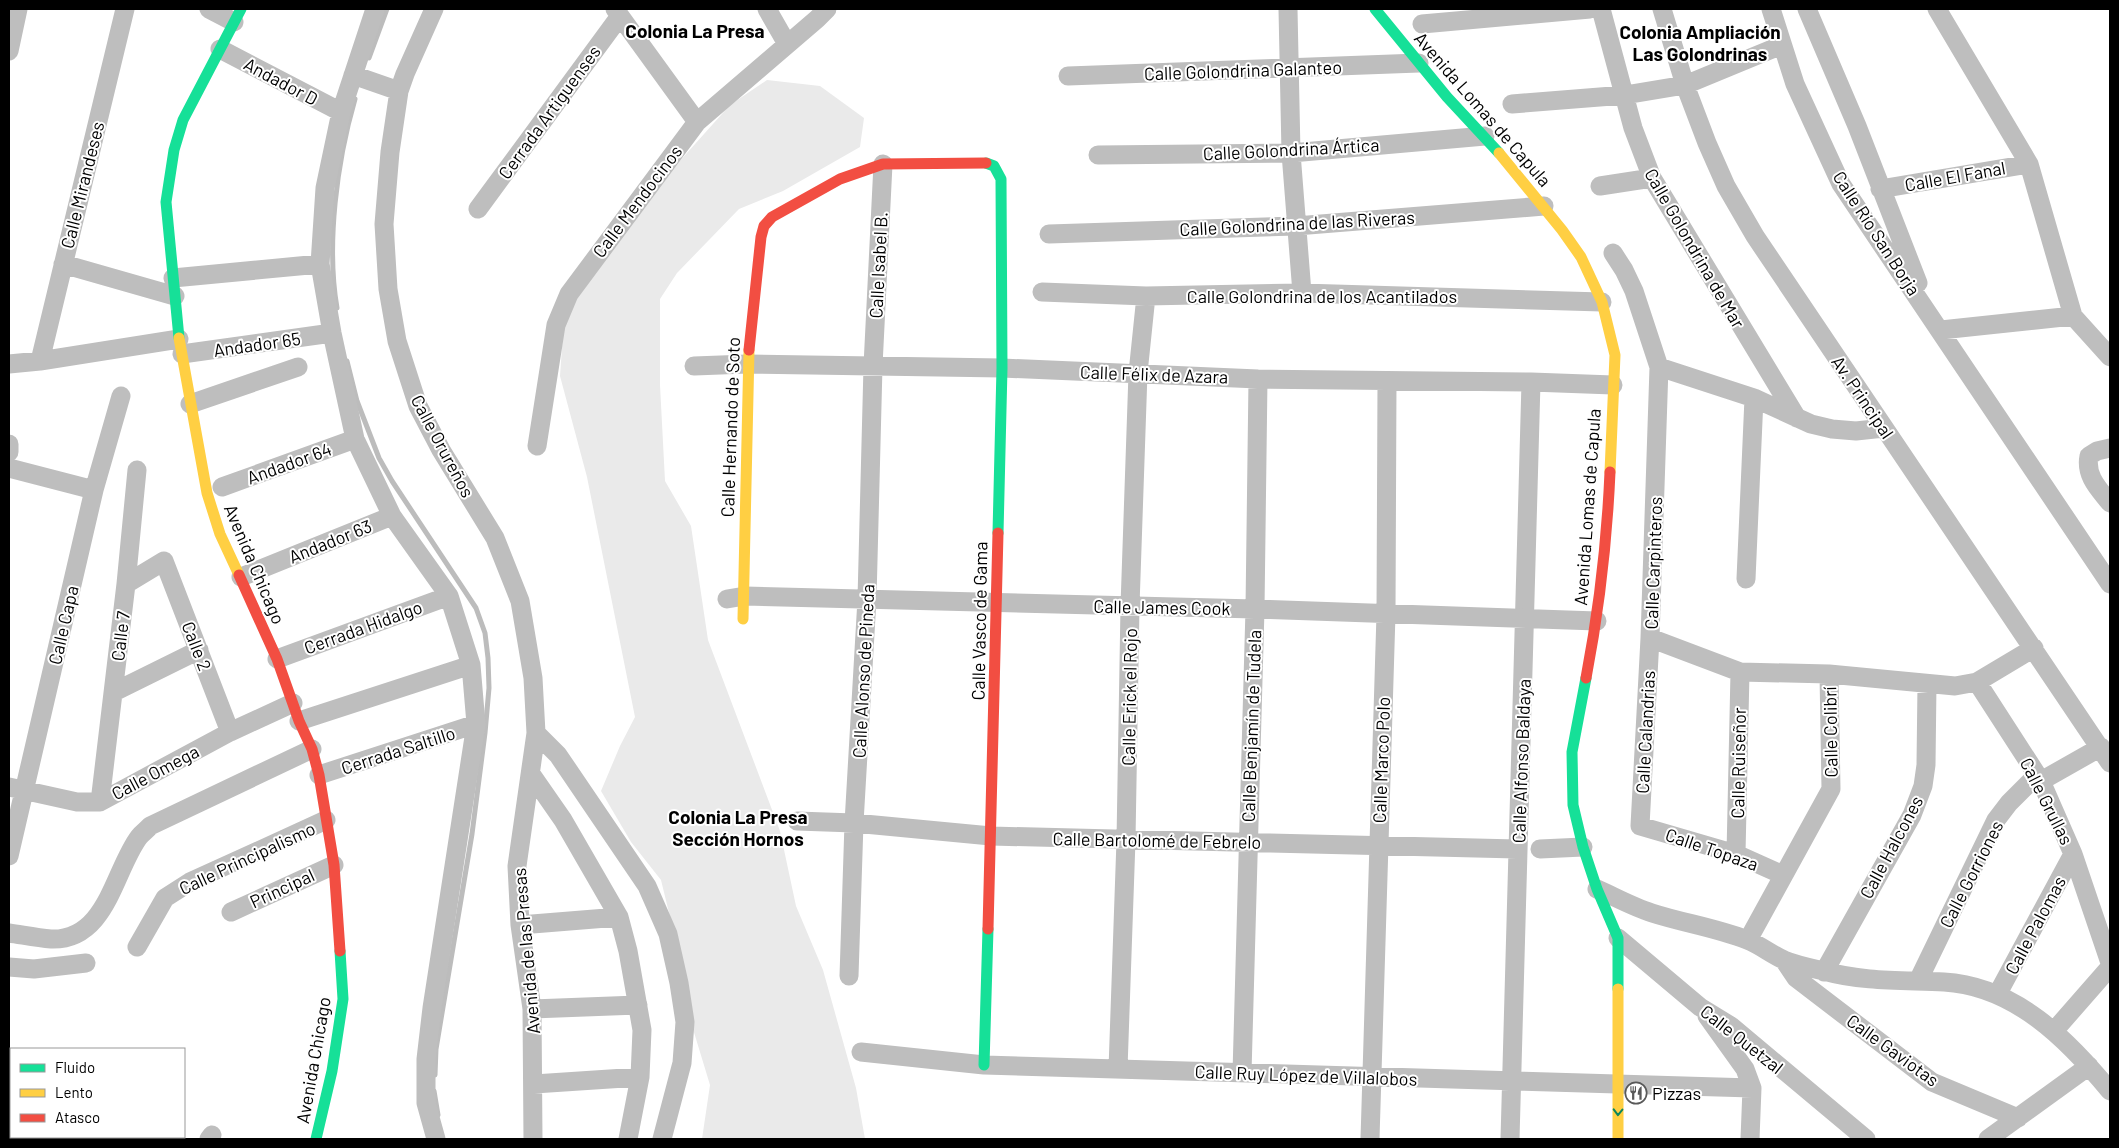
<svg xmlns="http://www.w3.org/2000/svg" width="2119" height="1148" font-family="Barlow,sans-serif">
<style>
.green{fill:#eaeaea}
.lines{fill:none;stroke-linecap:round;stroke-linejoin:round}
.stream{stroke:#bcbcbc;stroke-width:5}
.street{stroke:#bebebe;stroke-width:19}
.fast{stroke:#16e098;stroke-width:11}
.slow{stroke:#ffcf43;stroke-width:11}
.jam{stroke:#f24e42;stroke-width:11}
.oneway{stroke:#0d865b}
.labels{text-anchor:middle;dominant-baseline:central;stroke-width:4;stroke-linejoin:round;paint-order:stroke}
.street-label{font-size:18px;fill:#000;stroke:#fff}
.poi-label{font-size:18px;fill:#000;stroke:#fff;text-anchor:start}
.neighbourhood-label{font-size:19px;font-weight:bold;fill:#000;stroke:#fff}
</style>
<rect width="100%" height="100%" fill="#fff"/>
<path class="green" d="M767,80L820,86L864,118L860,147L783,191L739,209L677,273L660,299V385L665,481L691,526L708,640L780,831L796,906L823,970L856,1088L865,1139H702L710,1085L693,1029L680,958L661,880L631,842L601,791L620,746L635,717L587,477L560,376L564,318L620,232L678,163L730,105Z"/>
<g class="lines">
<path class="stream" d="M369,58L387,9
M337,308C326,244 337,161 355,99
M347,361L357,401L379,458L392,481L476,608L485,633L488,658L489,688L485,733L472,834L436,1049L435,1075
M434,1091L438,1115"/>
<path class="street" d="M209,9L234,22
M375,9L341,112L325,188L320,264L332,333L355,439L392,516L449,596L471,665L476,724L432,1008L426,1059V1103L436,1139
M434,9L405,74L399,91L390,152L384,224L388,289L397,341L418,406L441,450L495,538L520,601L533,678L536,733L517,866L520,925L532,1009L533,1139
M615,9L697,122
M767,9L787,44
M1288,9L1291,153L1302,293
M1601,9L1633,128L1652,178L1797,418
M1662,9L1685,85L1707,143L1726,186L1755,236L2110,763
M1771,9L1795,84L1841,184L2110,584
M1807,9L1857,126L1918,283
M1937,9L2029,164L2073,316L2110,357
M1422,24L1590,9
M220,49L341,112
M9,51L18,9
M353,75L399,91
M1068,76L1419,63
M1512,104L1625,95L1685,85L1782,45
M1098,155L1291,153L1485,136
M1600,186L1652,178
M1880,189L2029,164
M478,209L620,16
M1049,234L1296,226L1544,206
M1613,253L1624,270L1634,291L1659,367L1650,638L1640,826L1736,854L1783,875
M63,264L175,296
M173,278L320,264
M1042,292L1146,296L1302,293L1602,302
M1941,330L2073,316
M182,354L332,333
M40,361L125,9
M9,364L40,361L179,339
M694,366L747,364L1002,368L1258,379L1531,382L1613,385
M1659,367L1754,398L1811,424L1832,429L1856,431L1884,428
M190,404L298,367
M9,444V452
M537,446L556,325L569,294L697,122L817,19L827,9
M2110,448L2097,451L2089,456C2085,476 2099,489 2110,503
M9,468L94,490
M222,487L355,439
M241,577L392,516
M1746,579L1754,398
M126,584L164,561L230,732
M727,599L745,596L1255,609L1597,621
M1650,638L1740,672L1829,674L1955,686L1977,682
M2034,648L1977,682L2041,781L2073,854L2110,963
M277,659L449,596
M114,692L199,650
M299,721L471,665
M536,733L558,755L647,886L668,934L679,983L685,1022L682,1063L662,1139
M531,774L563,820L619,917L628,951L642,1030L640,1077L628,1139
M319,775L476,724
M2041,781L2101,747
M9,787L77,802H100L230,732L293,703
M100,802L126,584L137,470
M797,821L854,823L991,836L1517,849
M1540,849L1583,847
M1736,854L1740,672
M9,856L94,490L121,396
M1597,889C1615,897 1633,907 1652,913C1683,923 1717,928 1747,940C1760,945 1771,954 1784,960C1796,965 1811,968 1824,971C1863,982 1904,980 1944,982C2015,986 2068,1040 2110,1091
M231,912L334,865
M520,925L619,917
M9,933C23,935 37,938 51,939C107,941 114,870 139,837C142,833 147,830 150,826L312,749
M1618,938L1700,1007L1731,1026L1866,1139
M1748,940L1831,789L1829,674
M137,947L165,898L190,882L326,820
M1784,960L1796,978L1932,1082L2018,1118
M9,967L34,969L86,963
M1824,972L1912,815L1923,786L1926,765L1927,684
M849,976L854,823L867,599L873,366L883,164
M1918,981L1996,820L2009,803L2037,775
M1997,995L2073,854
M532,1009L638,1005
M1707,1016L1745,1069L1752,1088L1750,1139
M2054,1031L2110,967
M861,1052L984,1065L1752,1088
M1118,1069L1126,840L1130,606L1138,373L1146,296
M1242,1073L1255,609L1258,379
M534,1084L640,1077
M209,1139L212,1135
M1370,1139L1386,614L1387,381
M1510,1139L1531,382
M1988,1139L2089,1066"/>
<path class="fast" d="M1375,9L1447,97L1499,153
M986,163L994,166L1001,179L1002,368L998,533
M179,338L166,202L174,150L183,120L241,9
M1586,678L1572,752L1573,805L1583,847L1597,889L1618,938V989
M984,1065L988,929
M316,1139L332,1071L343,999L340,951"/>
<path class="slow" d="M1499,153L1562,230L1581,257L1602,302L1615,355L1610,472
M179,338L207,493L220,534L239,575
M743,619L749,350
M1618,989V1139"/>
<path class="jam" d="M749,350L761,237L764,226L772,217L840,179L883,164L986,163
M239,575L277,659L299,721L312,749L319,775L334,865L340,951
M1586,678C1599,610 1607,541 1610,472
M988,929L998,533"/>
</g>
<defs><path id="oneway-chevron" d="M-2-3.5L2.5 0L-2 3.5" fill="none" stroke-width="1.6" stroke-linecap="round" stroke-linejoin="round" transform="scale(1.25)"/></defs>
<use class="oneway" href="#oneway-chevron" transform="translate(1618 1112) rotate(91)"/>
<defs>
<g id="restaurant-ring" transform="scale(1.125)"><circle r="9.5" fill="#fff" stroke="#595959" stroke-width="1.5"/><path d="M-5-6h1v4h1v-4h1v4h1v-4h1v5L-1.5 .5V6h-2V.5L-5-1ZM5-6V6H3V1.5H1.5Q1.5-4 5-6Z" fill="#595959"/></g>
</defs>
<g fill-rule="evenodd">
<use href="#restaurant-ring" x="1636" y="1093"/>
</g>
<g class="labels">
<g class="street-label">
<text transform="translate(1243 70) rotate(-2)">Calle Golondrina Galanteo</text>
<text transform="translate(281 81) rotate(28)">Andador D</text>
<text transform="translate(1483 109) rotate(49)">Avenida Lomas de Capula</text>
<text transform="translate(549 112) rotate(-54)">Cerrada Artiguenses</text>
<text transform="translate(1291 149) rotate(-3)">Calle Golondrina Ártica</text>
<text transform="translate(1955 176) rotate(-10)">Calle El Fanal</text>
<text transform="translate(82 185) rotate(-76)">Calle Mirandeses</text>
<text transform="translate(637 201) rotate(-53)">Calle Mendocinos</text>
<text transform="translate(1297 223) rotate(-3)">Calle Golondrina de las Riveras</text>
<text transform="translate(1877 233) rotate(57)">Calle Río San Borja</text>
<text transform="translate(1695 248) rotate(60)">Calle Golondrina de Mar</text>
<text transform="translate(878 265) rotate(-87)">Calle Isabel B.</text>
<text x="1322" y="296">Calle Golondrina de los Acantilados</text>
<text transform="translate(257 344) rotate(-8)">Andador 65</text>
<text transform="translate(1154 374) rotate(2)">Calle Félix de Azara</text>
<text transform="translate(1863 397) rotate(56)">Av. Principal</text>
<text transform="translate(730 427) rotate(-88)">Calle Hernando de Soto</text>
<text transform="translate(443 446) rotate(62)">Calle Orureños</text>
<text transform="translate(289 463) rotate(-20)">Andador 64</text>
<text transform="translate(1587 507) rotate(-86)">Avenida Lomas de Capula</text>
<text transform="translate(330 541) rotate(-22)">Andador 63</text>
<text transform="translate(1653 563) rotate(-88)">Calle Carpinteros</text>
<text transform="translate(255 564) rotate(67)">Avenida Chicago</text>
<text transform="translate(1162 607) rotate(1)">Calle James Cook</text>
<text transform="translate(979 621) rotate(-89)">Calle Vasco de Gama</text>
<text transform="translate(63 625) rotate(-77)">Calle Capa</text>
<text transform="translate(363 627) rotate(-20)">Cerrada Hidalgo</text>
<text transform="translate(120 636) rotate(-83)">Calle 7</text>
<text transform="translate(197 646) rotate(69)">Calle 2</text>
<text transform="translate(863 671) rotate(-87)">Calle Alonso de Pineda</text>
<text transform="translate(1129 697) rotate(-89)">Calle Erick el Rojo</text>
<text transform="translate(1251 726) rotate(-88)">Calle Benjamín de Tudela</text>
<text transform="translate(1645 732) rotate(-87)">Calle Calandrias</text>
<text transform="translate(1830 732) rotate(-91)">Calle Colibrí</text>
<text transform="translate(398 750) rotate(-18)">Cerrada Saltillo</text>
<text transform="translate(1381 760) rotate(-88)">Calle Marco Polo</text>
<text transform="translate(1521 761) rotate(-88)">Calle Alfonso Baldaya</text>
<text transform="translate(1738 763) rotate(-89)">Calle Ruiseñor</text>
<text transform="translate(155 772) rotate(-28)">Calle Omega</text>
<text transform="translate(2047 801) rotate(63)">Calle Grullas</text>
<text transform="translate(1157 840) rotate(1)">Calle Bartolomé de Febrelo</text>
<text transform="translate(1891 847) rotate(-62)">Calle Halcones</text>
<text transform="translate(1712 849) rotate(19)">Calle Topaza</text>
<text transform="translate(247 858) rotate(-25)">Calle Principalismo</text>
<text transform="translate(1971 874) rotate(-63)">Calle Gorriones</text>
<text transform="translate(282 888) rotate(-25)">Principal</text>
<text transform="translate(2035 925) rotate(-62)">Calle Palomas</text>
<text transform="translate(526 951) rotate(-95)">Avenida de las Presas</text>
<text transform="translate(1742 1039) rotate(38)">Calle Quetzal</text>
<text transform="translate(1893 1050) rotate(36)">Calle Gaviotas</text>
<text transform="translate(313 1060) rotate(-80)">Avenida Chicago</text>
<text transform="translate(1306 1075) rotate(2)">Calle Ruy López de Villalobos</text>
</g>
<g class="poi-label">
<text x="1652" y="1093">Pizzas</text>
</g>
<g class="neighbourhood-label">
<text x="695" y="30">Colonia La Presa</text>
<text x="1700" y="31">Colonia Ampliación<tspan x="1700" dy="22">Las Golondrinas</tspan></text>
<text x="738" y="816">Colonia La Presa<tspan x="738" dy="22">Sección Hornos</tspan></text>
</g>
</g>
<rect width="2119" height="1148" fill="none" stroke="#000000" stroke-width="20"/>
<rect x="10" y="1048" width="175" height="90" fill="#ffffff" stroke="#999999"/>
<rect x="20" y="1064" width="25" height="8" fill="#16e098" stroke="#999999"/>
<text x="55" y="1073" font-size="15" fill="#000000">Fluido</text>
<rect x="20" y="1089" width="25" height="8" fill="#ffcf43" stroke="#999999"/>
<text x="55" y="1098" font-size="15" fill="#000000">Lento</text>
<rect x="20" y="1114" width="25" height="8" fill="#f24e42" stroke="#999999"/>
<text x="55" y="1123" font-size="15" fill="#000000">Atasco</text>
</svg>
